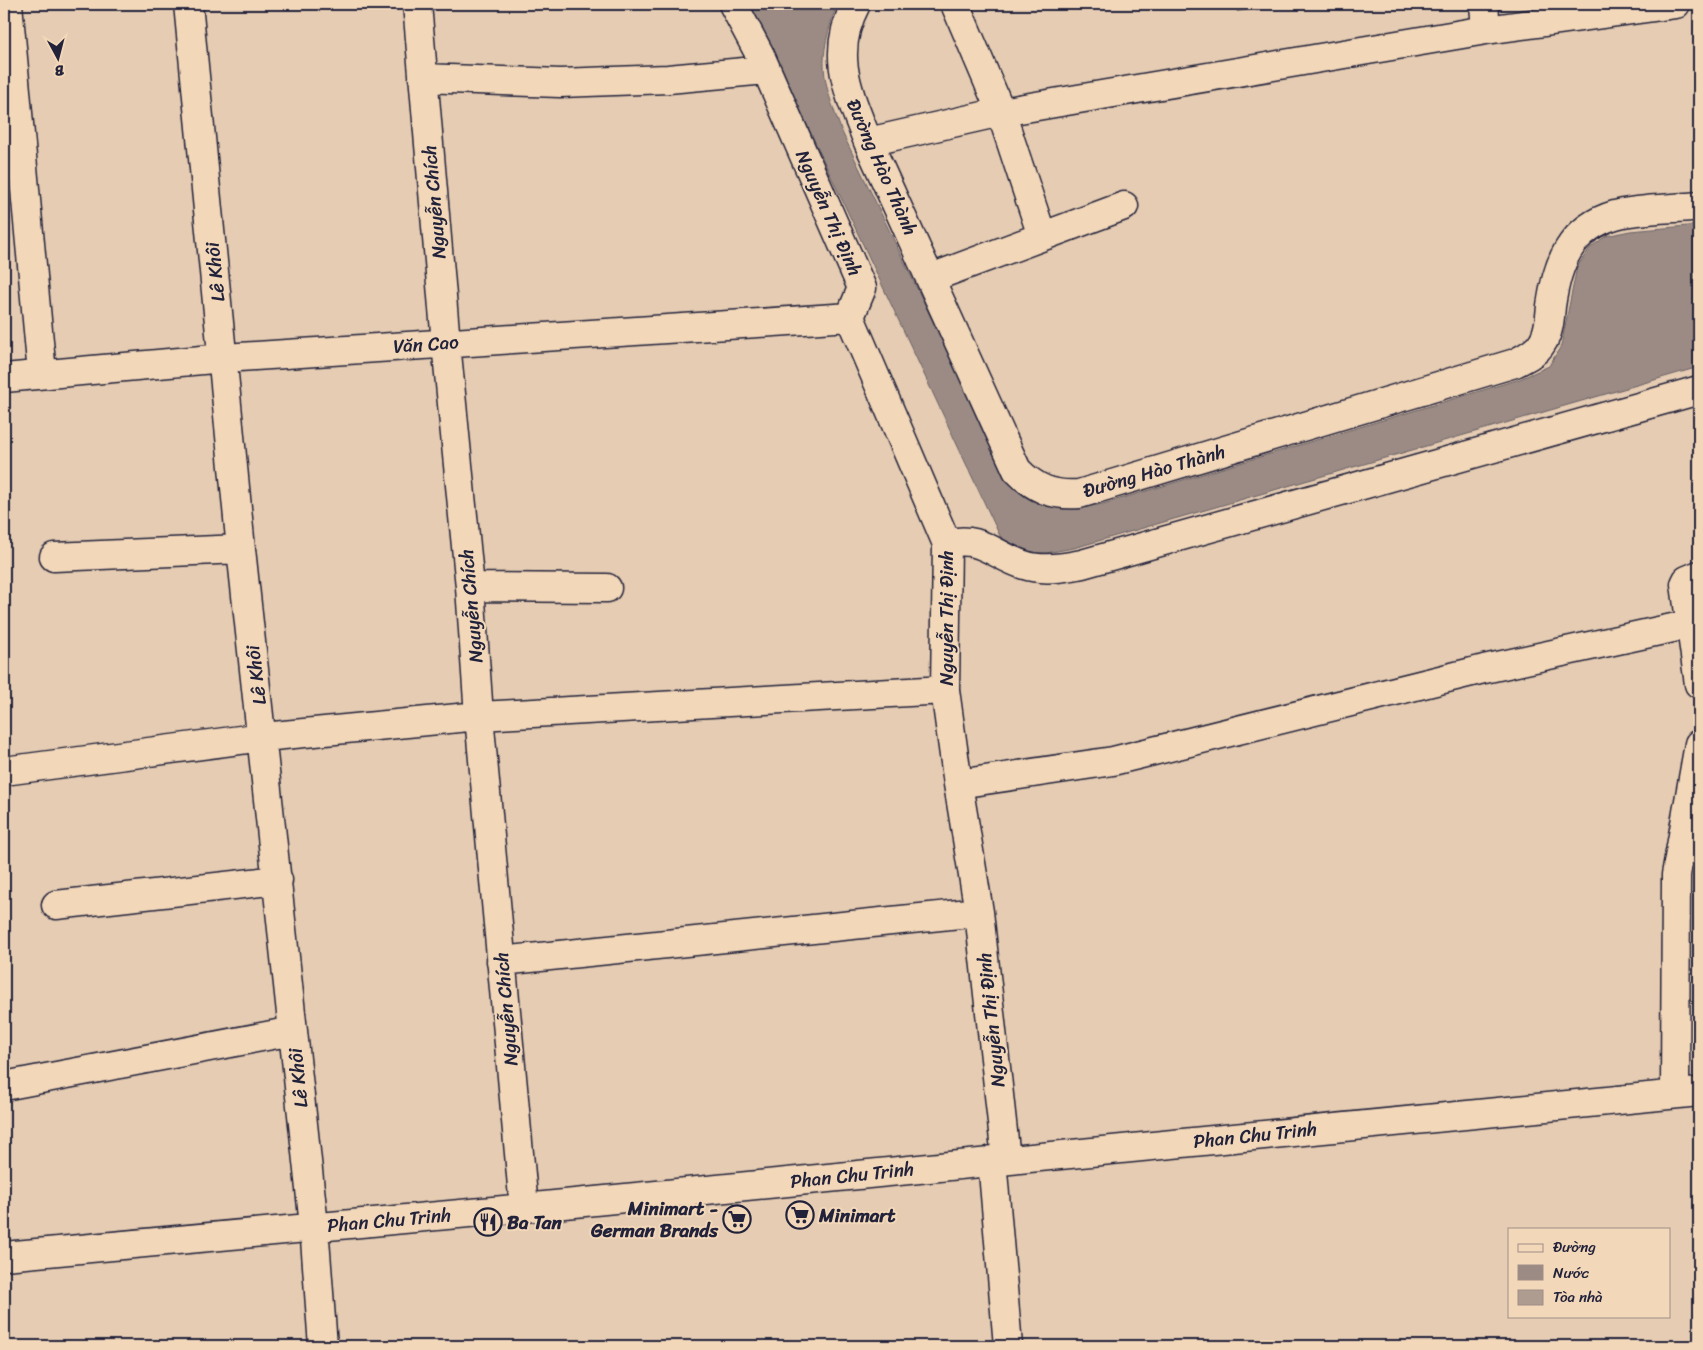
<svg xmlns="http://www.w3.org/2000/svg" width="1703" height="1350" font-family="Sriracha,sans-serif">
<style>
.water{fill:#9b8b84;stroke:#6b6167}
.building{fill:#af9c91;stroke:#22223b}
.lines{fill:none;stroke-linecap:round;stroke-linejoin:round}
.minor-casing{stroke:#22223b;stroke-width:31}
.minor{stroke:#f2d7b9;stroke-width:28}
.labels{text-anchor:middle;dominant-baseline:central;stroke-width:4;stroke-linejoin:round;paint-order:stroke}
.street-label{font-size:19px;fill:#22223b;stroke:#f2d7b9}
.poi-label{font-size:19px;font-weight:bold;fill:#22223b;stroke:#f2d7b9;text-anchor:start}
</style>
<rect width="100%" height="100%" fill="#e5ccb2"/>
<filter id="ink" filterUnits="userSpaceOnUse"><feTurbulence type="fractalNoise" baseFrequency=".02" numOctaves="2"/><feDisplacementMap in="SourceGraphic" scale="10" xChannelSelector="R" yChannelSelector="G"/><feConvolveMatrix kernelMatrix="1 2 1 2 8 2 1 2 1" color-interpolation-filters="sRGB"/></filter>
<g filter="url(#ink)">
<path class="water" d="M750,4H837C817,62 821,76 842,132L1008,478C1040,510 1060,512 1103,504L1520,379L1549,366L1561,346L1577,267L1590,248L1606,236L1630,231L1699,225V367L1074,548L1040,554L1018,551L1000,536Z"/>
<path class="building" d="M1236,4H1310L1237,11Z"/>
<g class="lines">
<g class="minor-casing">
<path id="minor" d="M8,4L42,374
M188,4L241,549L314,1226L323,1346
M417,4L446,343L470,587L479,716L524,1208
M733,4L760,55L862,288L850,317L947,544L945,690L958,784L979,912L1006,1159
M856,4C829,55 849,93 868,142L1017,470C1035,489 1053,496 1079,494L1515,363C1525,358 1536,353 1542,343C1549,333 1550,318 1551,306C1557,264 1570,228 1615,215C1638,208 1675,209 1699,206
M955,4L1001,112L1042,236
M1484,4L1486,30
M423,78L560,83L668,79L766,70
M868,142L1001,112L1486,30L1676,4
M931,278L1124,206
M4,378L224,358L850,317
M947,544C979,534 995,556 1024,565C1042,571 1063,568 1082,564L1699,390
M54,557L241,549
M1699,575L1687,580L1685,584L1699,684
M470,587L607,588
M4,771L263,737L479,716L945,690
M958,784L1113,761L1484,669L1691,624
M56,905L278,880
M501,961L979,912
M4,1086L293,1031
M1675,1094L1676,875L1699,744
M992,1160L1008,1346
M4,1256L524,1208L1699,1092"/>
</g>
<use href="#minor" class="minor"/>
</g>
</g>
<defs>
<g id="supermarket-ring" transform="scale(1.4375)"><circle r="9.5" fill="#f2d7b9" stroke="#22223b" stroke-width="1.5"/><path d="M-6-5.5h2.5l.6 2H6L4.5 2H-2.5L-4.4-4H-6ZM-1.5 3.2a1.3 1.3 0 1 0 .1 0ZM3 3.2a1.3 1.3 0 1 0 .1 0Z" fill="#22223b"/></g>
<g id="restaurant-ring" transform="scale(1.4375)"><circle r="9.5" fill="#f2d7b9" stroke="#22223b" stroke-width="1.5"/><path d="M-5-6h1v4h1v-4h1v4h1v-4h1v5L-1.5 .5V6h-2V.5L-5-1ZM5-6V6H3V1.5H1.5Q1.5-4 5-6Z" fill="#22223b"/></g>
</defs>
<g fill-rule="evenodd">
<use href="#supermarket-ring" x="800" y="1215"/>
<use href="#supermarket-ring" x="737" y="1219"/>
<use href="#restaurant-ring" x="488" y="1222"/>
</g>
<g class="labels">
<g class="street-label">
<text transform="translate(882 167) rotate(66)">Đường Hào Thành</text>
<text transform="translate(434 202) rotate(-95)">Nguyễn Chích</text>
<text transform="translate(829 213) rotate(66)">Nguyễn Thị Định</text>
<text transform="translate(215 272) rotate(-96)">Lê Khôi</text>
<text transform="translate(426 344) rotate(-4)">Văn Cao</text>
<text transform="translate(1154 471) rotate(-16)">Đường Hào Thành</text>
<text transform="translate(471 606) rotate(-95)">Nguyễn Chích</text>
<text transform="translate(946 618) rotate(-90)">Nguyễn Thị Định</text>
<text transform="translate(256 675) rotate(-97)">Lê Khôi</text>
<text transform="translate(506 1009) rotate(-95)">Nguyễn Chích</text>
<text transform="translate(991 1020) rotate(-96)">Nguyễn Thị Định</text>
<text transform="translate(298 1078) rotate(-96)">Lê Khôi</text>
<text transform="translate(1255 1135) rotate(-6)">Phan Chu Trinh</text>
<text transform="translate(852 1175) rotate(-6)">Phan Chu Trinh</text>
<text transform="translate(389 1220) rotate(-5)">Phan Chu Trinh</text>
</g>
<g class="poi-label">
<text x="718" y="1208" text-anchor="end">Minimart -<tspan x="718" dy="22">German Brands</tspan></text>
<text x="819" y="1215">Minimart</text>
<text x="507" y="1222">Ba Tan</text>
</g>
</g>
<rect width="1703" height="1350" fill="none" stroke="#f2d7b9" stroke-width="20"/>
<rect x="10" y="10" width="1683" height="1330" fill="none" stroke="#22223b" stroke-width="2" filter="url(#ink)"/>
<rect x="1508" y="1228" width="162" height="90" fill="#f2d7b9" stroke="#9f8f87"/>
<rect x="1518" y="1244" width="25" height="8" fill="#f2d7b9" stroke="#9f8f87"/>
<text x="1553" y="1252" font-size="15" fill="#22223b">Đường</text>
<rect x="1518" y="1265" width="25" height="15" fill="#9b8b84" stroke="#9f8f87"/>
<text x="1553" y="1278" font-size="15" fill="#22223b">Nước</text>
<rect x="1518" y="1290" width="25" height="15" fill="#af9c91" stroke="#9f8f87"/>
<text x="1553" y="1302" font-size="15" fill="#22223b">Tòa nhà</text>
<g transform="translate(58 58) rotate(173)" stroke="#f2d7b9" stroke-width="4" paint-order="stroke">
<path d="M0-4L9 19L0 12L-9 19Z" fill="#22223b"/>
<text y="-8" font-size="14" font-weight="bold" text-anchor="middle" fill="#22223b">B</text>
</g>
</svg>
